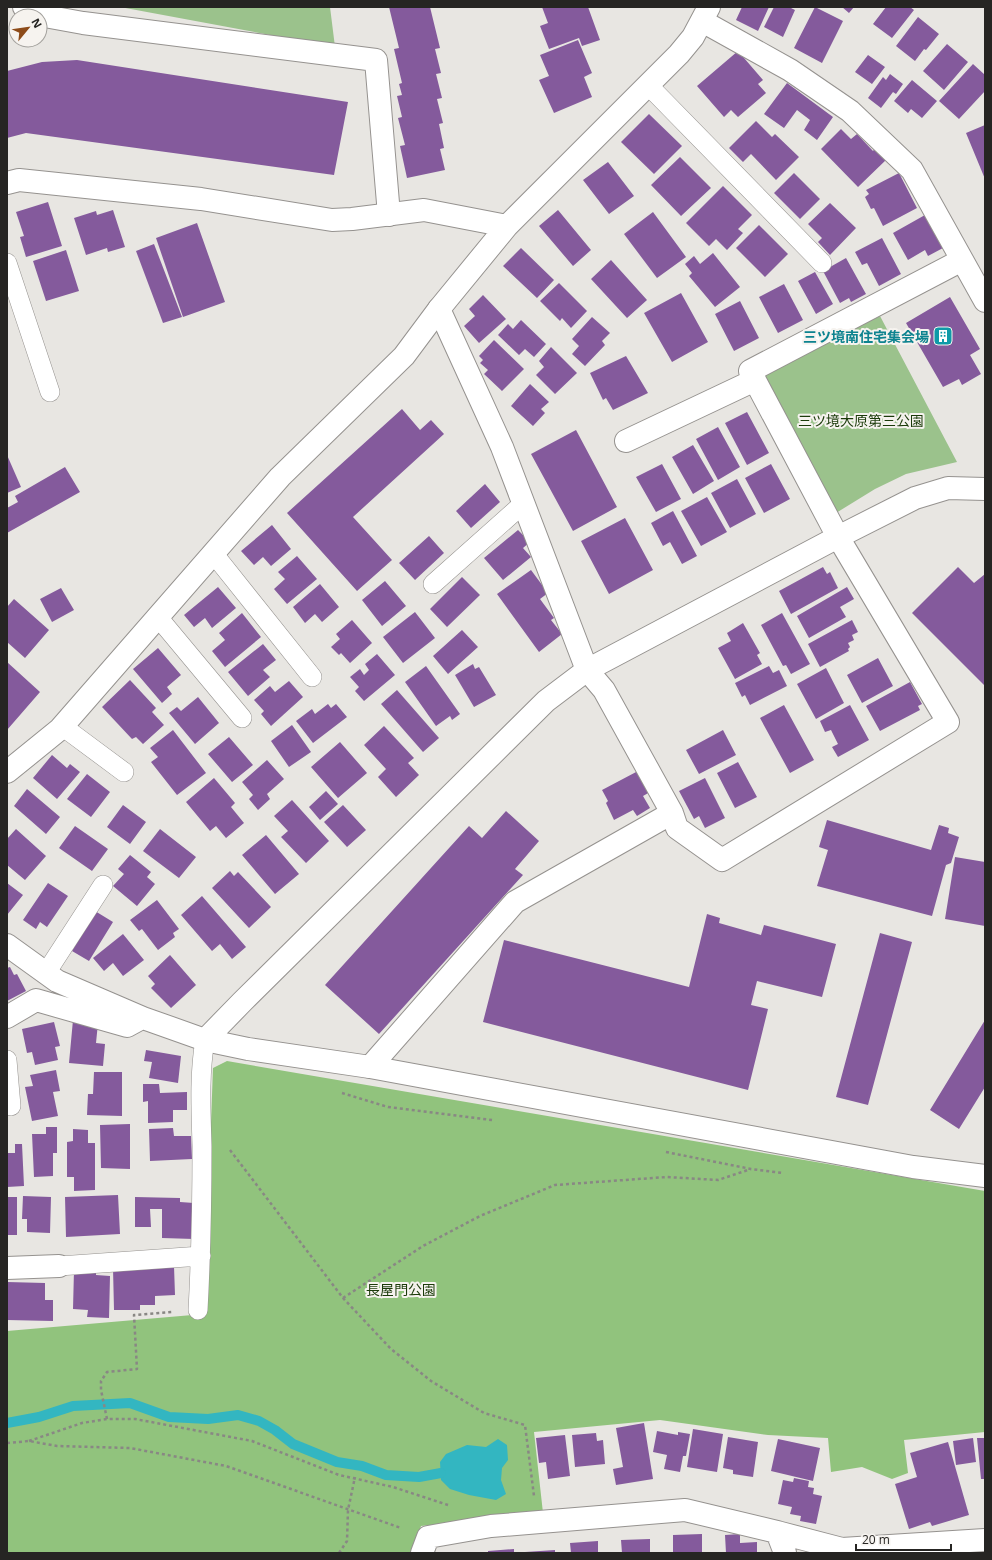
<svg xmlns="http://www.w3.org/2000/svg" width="992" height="1560" font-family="'Open Sans','Noto Sans JP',sans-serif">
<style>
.green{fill:#9bc28c}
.forest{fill:#91c37d}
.water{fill:#33b6c1}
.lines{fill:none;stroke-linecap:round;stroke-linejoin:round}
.stream{stroke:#33b6c1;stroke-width:10}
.building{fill:#845a9c}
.service-casing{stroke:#95928f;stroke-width:20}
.minor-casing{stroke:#95928f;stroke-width:24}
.tertiary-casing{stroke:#95928f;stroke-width:24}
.path{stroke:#898784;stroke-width:2.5;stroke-dasharray:3 3;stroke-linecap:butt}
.service{stroke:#fff;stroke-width:19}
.minor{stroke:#fff;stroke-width:22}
.tertiary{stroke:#fff;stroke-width:22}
.labels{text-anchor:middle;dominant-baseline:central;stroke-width:4;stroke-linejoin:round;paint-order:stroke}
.culture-label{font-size:14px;font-weight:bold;fill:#0d838f;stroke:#f6f3ef;text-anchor:end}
.park-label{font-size:14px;fill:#1b3b0a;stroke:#f6f3ef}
</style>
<rect width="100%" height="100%" fill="#e8e6e2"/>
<path class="green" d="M120,7H330L335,47Z
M880,316L957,462L906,474L875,489L836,513L764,375Z"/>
<path class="forest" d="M227,1061L985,1191V1432L904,1440L908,1473L892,1479L862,1467L831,1472L828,1438L768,1435L660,1420L534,1432L543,1513L421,1526L412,1553H7V1331L204,1314L213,1068Z"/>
<path class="water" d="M498,1439L507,1445L508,1460L502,1468L501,1480L506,1494L496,1500L469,1495L450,1489L441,1480L440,1462L446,1454L467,1445L486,1447Z"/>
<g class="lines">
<path class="stream" d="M7,1423L39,1417L73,1406L130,1403L169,1417L208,1419L238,1415L259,1421L275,1430L293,1444L337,1462L362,1466L386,1475L419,1477L441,1473"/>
</g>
<path class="building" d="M389,7H430L440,48L435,49L441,73L436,74L442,98L437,99L443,123L439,124L444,148L440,149L445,170L407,178L400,146L405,145L398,118L402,117L397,96L402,95L399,84L402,83L394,49L399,48Z
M542,7H588L600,40L582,46L579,38L549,49L540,26L548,23Z
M742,7H769L758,31L736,20Z
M774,7H789L795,10L783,37L764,27Z
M815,7L843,21L822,63L794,48Z
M842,7H854L849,13Z
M886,7H910L914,10L892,38L873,24Z
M918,17L939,34L926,50L924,49L915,61L896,46Z
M578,40L592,73L584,77L592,97L554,113L539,80L549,76L540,55Z
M947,44L968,62L944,90L923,71Z
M738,51L763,80L758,84L766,93L738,117L731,110L724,117L697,86Z
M868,55L885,67L872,84L855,72Z
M77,60L348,102L334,175L26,133L7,138V71L42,62Z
M973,64L985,75V91L959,119L939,101Z
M890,74L903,84L896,94L893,92L881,108L868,98L883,77L886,80Z
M912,80L937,101L922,118L911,109L908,113L894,101Z
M787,83L833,117L817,140L804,130L810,120L797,110L784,128L764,114Z
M649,114L682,146L654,174L621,142Z
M756,121L772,137L775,134L799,157L776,180L751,154L743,162L729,148Z
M985,125V179L966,133Z
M841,129L851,139L857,134L873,151L876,147L887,159L858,187L821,149Z
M680,157L711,188L681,216L651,185Z
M608,162L634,196L609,214L583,180Z
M794,173L820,199L800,219L774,193Z
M899,173L917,208L883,226L874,208L871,209L865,197L869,194L866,190Z
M723,186L752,215L738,229L743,233L727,250L716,239L709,246L686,223Z
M48,202L62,246L26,257L20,237L24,236L16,212Z
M830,203L856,228L830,255L818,242L822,238L808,224Z
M113,210L125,247L108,252L107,248L86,255L74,218L96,211L97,215Z
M558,210L591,250L573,266L539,226Z
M653,212L686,257L657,278L624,234Z
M925,215L943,248L928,256L925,250L908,260L893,233Z
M197,223L225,302L183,317L156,238Z
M759,225L788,254L765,277L736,248Z
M882,238L901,274L879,286L867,263L862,265L855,252Z
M154,244L182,317L163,323L136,251Z
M521,248L554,280L537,298L503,266Z
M66,250L79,291L46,301L33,261Z
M713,253L740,287L715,307L689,276L692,273L685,264L694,256L700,264Z
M846,258L866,294L851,302L849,298L840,303L823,271Z
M611,260L647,300L627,318L591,279Z
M815,272L833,304L816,314L798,281Z
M559,283L587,311L571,328L562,318L560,321L540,301Z
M784,284L803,320L778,333L759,297Z
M681,293L708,342L672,362L644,313Z
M483,295L506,319L479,343L464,326L475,316L469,309Z
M950,297L980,349L970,355L981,374L962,385L959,379L943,387L906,323Z
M740,301L759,338L734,351L715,314Z
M592,317L610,333L602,341L605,345L585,366L572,354L579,346L572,339Z
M521,320L546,344L534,357L525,349L519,355L498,335L508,324L513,329Z
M494,340L524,369L502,391L484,374L488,370L480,363L483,360L479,356Z
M551,347L577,373L555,394L536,375L544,367L539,361Z
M626,356L648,393L613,410L606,398L603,400L590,373Z
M530,384L549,402L541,409L545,413L533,426L511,406Z
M402,409L420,430L431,420L444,434L353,517L392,560L357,591L287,513Z
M747,412L769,453L747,465L725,423Z
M718,427L740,467L718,480L696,439Z
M576,430L617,507L573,531L531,454Z
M693,445L714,481L693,494L672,457Z
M7,455L21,487L7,493Z
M662,464L681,499L656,512L636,477Z
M771,464L790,499L764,513L745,478Z
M65,467L80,492L7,533V508L18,502L15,496Z
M737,479L756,514L730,528L711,493Z
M485,484L500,502L471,528L456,511Z
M707,497L727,532L701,546L681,511Z
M673,511L697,556L682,564L670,542L663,546L651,523Z
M625,518L653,570L609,594L581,541Z
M272,525L291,549L271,566L263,557L254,565L241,551Z
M518,530L530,542L523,548L531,557L503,580L484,558Z
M429,536L444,553L415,580L399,563Z
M297,556L317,579L287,604L274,589L285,579L278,572Z
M823,567L827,574L830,572L838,588L791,614L779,591Z
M958,567L974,583L985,574V686L912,613Z
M531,570L548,593L540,599L554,618L551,620L562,634L539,652L497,594Z
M462,577L480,595L447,627L430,609Z
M385,581L406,606L382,626L362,600Z
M320,584L339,607L322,622L315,614L305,623L293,607Z
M218,587L236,608L212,628L205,618L194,627L184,615Z
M847,587L854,599L840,607L846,617L809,638L797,616Z
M61,588L74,610L52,622L40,599Z
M14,599L49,630L25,658L7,642V607Z
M415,612L435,638L403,663L383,637Z
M242,613L261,637L225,667L212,651L225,640L219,633Z
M782,613L810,664L791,674L786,665L783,666L761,625Z
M352,620L372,643L350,663L341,653L339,655L331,647L340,639L336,634Z
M852,620L858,632L852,635L854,640L848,643L850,647L848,649L849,651L820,667L808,644Z
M743,623L760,653L757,655L762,664L735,679L718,648L731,641L727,633Z
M462,630L478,647L448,674L433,656Z
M263,644L276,660L263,670L270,677L248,696L228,672Z
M158,648L181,675L167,687L172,694L162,703L133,669Z
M377,654L395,675L364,701L355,691L359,687L350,677L360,669L364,675L369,670L365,664Z
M878,658L893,686L862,703L847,675Z
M7,662L40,692L7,730Z
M473,664L475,669L479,667L496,695L474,707L455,675Z
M426,666L460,714L452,720L450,716L436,726L405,682Z
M769,666L773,673L779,670L787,686L750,705L745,695L742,697L735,683Z
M826,668L844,703L816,719L797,684Z
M130,680L156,708L152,712L164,725L143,744L136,737L132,739L102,707Z
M289,681L303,697L271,726L261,714L264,711L254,700L270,686L275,692Z
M910,682L922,704L918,706L920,710L880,731L866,706Z
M397,690L439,738L423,752L381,704Z
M198,697L219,723L195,744L169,713L177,707L181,711Z
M328,704L331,708L336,704L347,717L313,743L296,721L312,709L315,714Z
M784,705L814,760L790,773L760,718Z
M850,705L869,740L838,757L832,747L838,744L831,730L825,732L820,721Z
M292,725L311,752L289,767L271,741Z
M384,726L414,758L408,763L419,775L396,797L378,777L386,769L364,745Z
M173,730L206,773L177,795L151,762L158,757L150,748Z
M723,730L736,755L699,774L686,750Z
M229,737L253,765L232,782L208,754Z
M340,742L367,773L338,798L311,767Z
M52,755L67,768L70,764L80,772L57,799L33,778Z
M267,760L284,779L267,794L270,799L258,810L249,799L253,795L242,782Z
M738,762L757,797L735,808L717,773Z
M638,771L650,792L643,796L650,808L637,816L633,810L614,820L606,803L608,801L602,790Z
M87,774L110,792L91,817L67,799Z
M214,778L235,803L231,807L244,823L226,838L216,826L210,831L186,802Z
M705,778L725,818L705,828L699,816L694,819L679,791Z
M27,789L60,817L46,834L14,806Z
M326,791L338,804L320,820L309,807Z
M292,800L329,841L306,863L281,837L288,831L274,816Z
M123,805L146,822L130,844L107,827Z
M343,805L366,830L347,847L324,822Z
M506,811L539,841L515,869L523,875L379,1034L325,985L469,826L482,838Z
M827,820L931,850L939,825L949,828L948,833L959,837L951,863L946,865L932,916L817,886L828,850L819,847Z
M75,826L108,849L92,871L59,848Z
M16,829L46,856L25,880L7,865V839Z
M160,829L196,857L179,878L143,851Z
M266,835L299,874L275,894L242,855Z
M130,855L151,872L147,877L155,884L137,906L113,886L124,874L118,869Z
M955,857L985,862V926L945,919Z
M230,871L234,876L238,872L271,907L249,928L212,888Z
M7,883L23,895L7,915Z
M48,883L68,896L47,927L40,922L36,929L23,920Z
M202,896L246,947L232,959L220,944L212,951L181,915Z
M157,900L179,929L173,933L175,937L158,950L142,929L139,931L130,920Z
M95,911L113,922L89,961L72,951Z
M707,914L720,918L719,923L761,935L764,925L836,944L822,997L757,981L751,1005L768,1009L748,1090L483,1022L504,940L689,987Z
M880,933L912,942L868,1105L836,1097Z
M123,934L144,960L123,976L113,963L104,971L93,958Z
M170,955L196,985L171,1008L151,988L155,984L148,976Z
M10,967L14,975L17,974L26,991L7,1001V968Z
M73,1020L98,1023L96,1043L105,1044L103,1066L69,1063Z
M985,1020V1087L959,1129L930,1110Z
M54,1022L60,1046L55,1047L58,1060L35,1065L32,1052L27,1053L22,1029Z
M146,1050L181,1056L178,1083L149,1078L152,1062L144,1061Z
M56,1070L60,1091L53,1092L58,1116L32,1121L25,1087L33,1086L30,1075Z
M94,1072H122V1116L87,1115L88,1094H93Z
M143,1084H159L160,1093L187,1092V1110H173V1122L148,1123V1101L143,1102Z
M130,1124V1169L101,1168L100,1125Z
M46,1127H57V1153H53V1176L34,1177L32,1134H46Z
M173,1128L174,1136H191L192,1159L150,1161L149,1129Z
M73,1129L88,1130V1143H95V1190L74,1191V1177H67V1142L73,1141Z
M15,1144H22L24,1186L7,1187V1153H15Z
M118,1195L120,1234L66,1237L65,1197Z
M23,1196L51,1197L50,1233L27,1232V1219H22Z
M7,1197H17V1235H7Z
M135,1197L180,1198V1202L194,1203V1239L162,1238V1209H150L151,1227H135Z
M174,1266L175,1295L155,1296V1305H140V1310H114L113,1268Z
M74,1270L96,1271V1275L110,1276L109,1318L87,1317L88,1310L73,1309Z
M7,1282L45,1283V1300H53V1321L7,1320Z
M644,1423L653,1479L616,1485L613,1469L623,1467L616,1428Z
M693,1429L723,1434L717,1472L687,1467Z
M657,1431L678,1435V1432L690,1434L686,1456H683L680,1472L664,1469L667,1455L653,1452Z
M596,1433L597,1441L603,1440L605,1464L575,1467L572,1435Z
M565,1435L570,1476L548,1479L546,1462L539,1463L536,1438Z
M728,1437L758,1442L753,1477L733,1474V1470L723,1468Z
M973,1438L976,1462L956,1465L953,1441Z
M977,1438H985V1479H981Z
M778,1439L820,1448L813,1481L771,1471Z
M948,1442L969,1515L932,1526L930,1522L909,1529L895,1484L917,1477L910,1453Z
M794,1478L809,1481L808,1487L814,1488L813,1494L822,1496L816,1524L800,1521L801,1516L790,1514L792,1507L778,1504L783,1480L793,1482Z
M702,1534V1553H673V1535Z
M740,1534V1543L757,1542V1553H726L725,1535Z
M650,1539V1553H622L621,1540Z
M598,1541V1553H571L570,1543Z
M514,1549V1553H488V1551Z
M555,1550V1553H525V1552Z"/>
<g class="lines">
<g class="service-casing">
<path id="service" d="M648,85L822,263
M7,263L50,392
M213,553L312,677
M433,584L524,503
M157,616L242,718
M62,726L124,772
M46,973L103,885
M7,1060L11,1106
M59,1266L201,1256
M198,1310C201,1255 202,1201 202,1146C201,1110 199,1075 205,1040"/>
</g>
<g class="minor-casing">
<path id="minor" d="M24,7L28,13L83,23L376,60L389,215
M702,21L790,70L850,111L912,170L985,301
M439,309L502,447L587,670L604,690L672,813L677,828L722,860L948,722L838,537L750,371L962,260
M626,441L755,380
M7,945L57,981L143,1018L205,1040
M7,1017L36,1000L127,1026L138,1020
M370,1067L515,902L672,813
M7,1268L59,1266
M777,1532L842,1549L985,1540
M422,1553L428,1537L491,1526L685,1510L777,1532L785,1553"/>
</g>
<g class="tertiary-casing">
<path id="tertiary" d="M7,183L19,180L201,199L332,220L352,219L424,210L507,226
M7,772L60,729L280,477L404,356L439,309L507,226L679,54L693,37L709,7
M205,1040L242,1002L546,701L587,670L838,537L915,498L948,488L985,489
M205,1040L248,1049L370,1067L913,1167L985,1176"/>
</g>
<path class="path" d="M342,1093L388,1107L492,1120
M230,1150L343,1298L391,1349L431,1381L484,1413L525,1425L534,1496
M666,1152L751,1169L783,1173
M343,1298L423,1246L480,1216L555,1185L667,1177L718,1180L751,1169
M107,1419L101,1390V1381L107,1372L137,1369L134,1315L172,1312
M29,1441L82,1423L107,1419H135L252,1441L339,1475L393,1487L448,1505
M7,1443L29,1441L57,1446L130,1448L226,1466L401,1528
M339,1553L347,1541L348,1510L355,1477"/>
<use href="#service" class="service"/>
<use href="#minor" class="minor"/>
<use href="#tertiary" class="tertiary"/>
</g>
<defs>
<g id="building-square" transform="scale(1)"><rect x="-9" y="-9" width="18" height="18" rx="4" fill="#0f9aa8" stroke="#f6f3ef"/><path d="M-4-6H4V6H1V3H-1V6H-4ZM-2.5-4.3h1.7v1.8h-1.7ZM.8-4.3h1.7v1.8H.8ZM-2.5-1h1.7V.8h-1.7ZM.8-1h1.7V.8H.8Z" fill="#fff"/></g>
</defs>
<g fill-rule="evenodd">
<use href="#building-square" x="943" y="336"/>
</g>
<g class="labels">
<g class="culture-label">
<text x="929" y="336">三ツ境南住宅集会場</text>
</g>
<g class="park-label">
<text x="861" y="420">三ツ境大原第三公園</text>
<text x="401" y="1289">長屋門公園</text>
</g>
</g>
<rect width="992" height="1560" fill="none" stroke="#262523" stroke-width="16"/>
<g transform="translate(28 28) rotate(61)"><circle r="19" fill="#f6f3ef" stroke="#a3a19d"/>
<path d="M0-3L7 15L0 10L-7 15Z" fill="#8d4b19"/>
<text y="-6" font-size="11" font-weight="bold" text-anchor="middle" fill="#262523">N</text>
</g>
<path d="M856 1544v6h95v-6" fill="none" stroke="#262523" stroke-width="2"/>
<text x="862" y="1544" font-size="12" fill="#262523" stroke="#f6f3ef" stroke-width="3" paint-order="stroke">20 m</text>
</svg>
